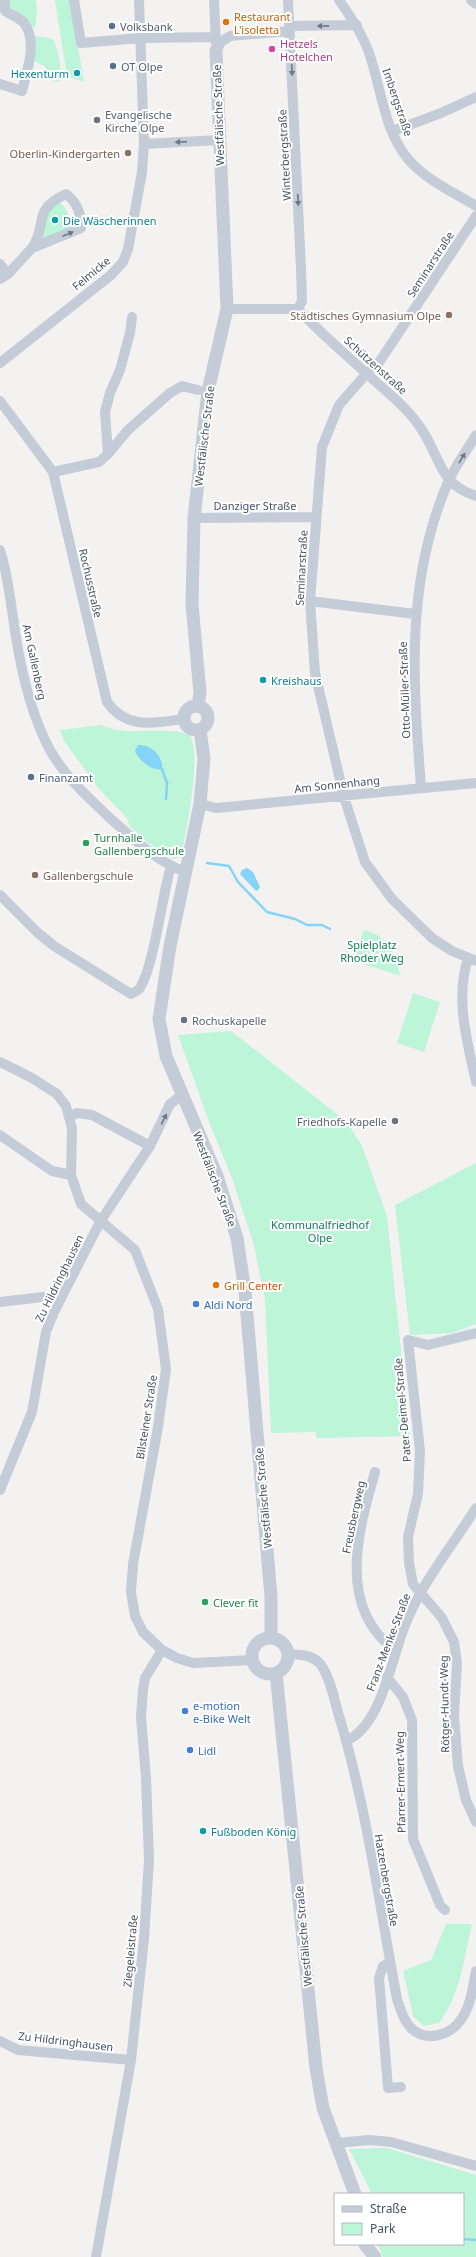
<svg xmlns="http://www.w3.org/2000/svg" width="476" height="2257" font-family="'Noto Sans',sans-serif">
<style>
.green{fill:#bcf5d8}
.water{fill:#84d4f7}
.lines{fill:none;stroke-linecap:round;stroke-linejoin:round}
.stream{stroke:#84d4f7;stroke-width:2.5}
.minor{stroke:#c4ccd7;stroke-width:10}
.tertiary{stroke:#c4ccd7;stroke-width:13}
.oneway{fill:#6c7784}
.food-dot{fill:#e8710a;stroke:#fff;stroke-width:1.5}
.service-dot{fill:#5c6f8a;stroke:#fff;stroke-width:1.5}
.hotel-dot{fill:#d1479c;stroke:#fff;stroke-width:1.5}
.culture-dot{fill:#0f9aa8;stroke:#fff;stroke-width:1.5}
.worship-dot{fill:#6b7280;stroke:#fff;stroke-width:1.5}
.education-dot{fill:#8d6e63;stroke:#fff;stroke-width:1.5}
.leisure-dot{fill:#2e9e5b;stroke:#fff;stroke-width:1.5}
.shop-dot{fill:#3f7fe0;stroke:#fff;stroke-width:1.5}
.labels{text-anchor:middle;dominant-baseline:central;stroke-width:4;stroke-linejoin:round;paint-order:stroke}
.food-label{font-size:11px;fill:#c56008;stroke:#fff;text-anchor:start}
.service-label{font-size:11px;fill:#4e5e75;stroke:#fff;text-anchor:start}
.hotel-label{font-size:11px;fill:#b23c85;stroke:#fff;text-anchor:start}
.culture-label{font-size:11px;fill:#0d838f;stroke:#fff;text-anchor:start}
.street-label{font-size:11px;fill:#465261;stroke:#fff}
.worship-label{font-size:11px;fill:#5b616d;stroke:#fff;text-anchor:start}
.education-label{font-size:11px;fill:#785e54;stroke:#fff;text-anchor:end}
.leisure-label{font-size:11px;fill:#27864d;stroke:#fff;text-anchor:start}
.park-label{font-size:11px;fill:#0c8253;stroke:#fff}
.shop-label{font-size:11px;fill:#366cbe;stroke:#fff;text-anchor:start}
</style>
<rect width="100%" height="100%" fill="#f4f1f1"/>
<path class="green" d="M7,0H36L37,12L35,28L6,10Z
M55,0H70L84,82L67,76Z
M31,35L53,39C59,53 62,67 60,82L43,78L45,66L33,61Z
M59,200C65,208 73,218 68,228L40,240L45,210Z
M101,725C128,738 162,724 190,735C202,757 186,831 181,857L173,859L148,843L130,827L127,818L99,789L64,741L60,730Z
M364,930C391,937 392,952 401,976L352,960Z
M413,993L440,1002L424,1052L397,1043Z
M231,1031L347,1122L362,1146L387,1216L410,1436L317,1438L315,1432L271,1433L265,1300L253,1242L232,1178L209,1122L178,1035Z
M476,1163V1324L452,1333L410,1335L395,1205Z
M446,1924H472C464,1958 460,1996 439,2023L424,2026L413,2016L403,1971L431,1960Z
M387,2148L476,2175V2257H383L378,2244H463V2194H372L349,2149Z"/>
<path class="water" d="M138,745C150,744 164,756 162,769C152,772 138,759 135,751Z
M247,868L253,872L260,887L258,890L256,891L240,874L242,870Z"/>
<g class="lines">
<path class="stream" d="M162,769L167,783L166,799
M207,863L229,866L238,882L267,912L295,919L307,925H322L330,929
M463,2239L476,2240"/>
<path class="minor" d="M74,0L81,43L141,38L215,37
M214,0L216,43
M288,0L301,268L302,301L298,309
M339,0C350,16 361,32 368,50C381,85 383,129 408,159C426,180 453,192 476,206
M471,0L476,4
M290,26L357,25
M216,51L221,42L230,36L290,31
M0,84L22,91C27,71 38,41 24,23C20,18 10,14 5,11V0
M393,131L441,113L476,97
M144,144L219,140
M476,216L378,364L367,373L339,405L322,447L310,601L315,673L344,797L365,862L392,899L432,938L452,951L476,961
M0,264L8,274
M0,279L8,274L32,248L81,228C82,215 77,202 66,194C31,210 48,225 32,248
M227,309H298C322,335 350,358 376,382C393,397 410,411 422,430C441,459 439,484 476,496
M0,363L111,275L123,262L128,249L142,172L144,144L139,0
M0,401L53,472L107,702C127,730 154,723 184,719
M108,454L105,412L110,393L120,370L130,333L132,317
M53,472L99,462L108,454L128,430L170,393L182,386L198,390
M194,518L315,517
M0,550C9,578 11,608 16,637C22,675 31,715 50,750C65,777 90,799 112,820C135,840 157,862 186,872
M310,601L415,614
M421,787C413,681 405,583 448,482C455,466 467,450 476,435
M200,804L216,808L476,783
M0,895L38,933L54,946L131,994C133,993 137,991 139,989C153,971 162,897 170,870L173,867
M468,958C455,999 467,1041 476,1082
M0,1062L32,1078L57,1094L66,1106L72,1128L71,1175L81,1204L135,1250L158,1309L166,1369L158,1427L133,1564L131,1592L135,1616L143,1632L162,1650L177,1658L193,1663L252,1660
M69,1117L77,1113L92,1115L150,1146
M0,1135L52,1171L71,1175
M0,1302L43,1297
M476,1333L428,1345L408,1340L420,1451L418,1494L408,1537L409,1563L413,1584L442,1618L454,1642L457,1664L454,1715L458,1766L466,1800L476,1822
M375,1472C358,1531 336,1608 396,1651
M0,1490L32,1412L46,1332L54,1312L100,1222L150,1146L170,1104L182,1095
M287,1654C299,1655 313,1654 321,1665C331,1679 334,1700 339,1716C367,1808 379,1904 397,1999C400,2008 403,2020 410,2027C425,2043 451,2036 462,2018C471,2005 473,1986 476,1971
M387,1677L403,1697L412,1720L413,1839L440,1905L445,1910
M346,1741C381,1726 391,1661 404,1628C421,1583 451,1548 476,1508
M390,1962L383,1966L379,1978L388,2088L401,2087
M0,2041L18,2050L131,2060
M337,2143L369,2140L391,2142L476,2166
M96,2257L131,2060L144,1939L149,1860L146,1778L141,1717L143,1690L145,1678L162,1650"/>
<path class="tertiary" d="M184 718a12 12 0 1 1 24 0a12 12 0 1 1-24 0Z
M198,706L200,693L192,604L194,518L208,391L227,309L216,51
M200,730L204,759L200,804L170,946L159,1019L166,1056L217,1176L237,1238L245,1291L271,1597V1638
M252 1656a18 18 0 1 1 36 0a18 18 0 1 1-36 0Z
M276,1673L316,2068L323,2108L355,2194
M365,2245L375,2257"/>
</g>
<defs><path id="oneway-solid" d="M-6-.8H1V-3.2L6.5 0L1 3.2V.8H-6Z"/></defs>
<g class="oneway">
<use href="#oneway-solid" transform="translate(323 26) rotate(179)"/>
<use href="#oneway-solid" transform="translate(292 70) rotate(87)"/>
<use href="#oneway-solid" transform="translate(181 142) rotate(177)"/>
<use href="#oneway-solid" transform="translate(298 200) rotate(87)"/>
<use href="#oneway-solid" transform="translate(68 234) rotate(-22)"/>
<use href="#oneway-solid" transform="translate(462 458) rotate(-59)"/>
<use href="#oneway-solid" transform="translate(164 1119) rotate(-63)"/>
</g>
<g class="food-dot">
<circle cx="226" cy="22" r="4"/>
<circle cx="216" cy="1285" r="4"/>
</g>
<g class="service-dot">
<circle cx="112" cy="26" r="4"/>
<circle cx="113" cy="66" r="4"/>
<circle cx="31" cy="777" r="4"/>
</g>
<circle class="hotel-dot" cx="272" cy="49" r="4"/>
<g class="culture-dot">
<circle cx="77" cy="73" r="4"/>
<circle cx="55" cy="220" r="4"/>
<circle cx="263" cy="680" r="4"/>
<circle cx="203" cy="1831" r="4"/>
</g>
<g class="worship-dot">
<circle cx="97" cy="120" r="4"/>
<circle cx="184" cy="1020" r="4"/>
<circle cx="395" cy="1121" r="4"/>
</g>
<g class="education-dot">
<circle cx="128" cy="153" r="4"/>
<circle cx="449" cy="315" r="4"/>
<circle cx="35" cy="875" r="4"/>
</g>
<g class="leisure-dot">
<circle cx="86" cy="843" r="4"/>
<circle cx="205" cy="1602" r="4"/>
</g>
<g class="shop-dot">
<circle cx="196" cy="1304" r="4"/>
<circle cx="185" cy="1711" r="4"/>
<circle cx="190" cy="1750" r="4"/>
</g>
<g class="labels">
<g class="food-label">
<text x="234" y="16">Restaurant<tspan x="234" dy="13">L'isoletta</tspan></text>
<text x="224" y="1285">Grill Center</text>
</g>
<g class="service-label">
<text x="120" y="26">Volksbank</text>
<text x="121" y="66">OT Olpe</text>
<text x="39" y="777">Finanzamt</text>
</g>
<g class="hotel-label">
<text x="280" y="43">Hetzels<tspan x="280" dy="13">Hotelchen</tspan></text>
</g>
<g class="culture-label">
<text x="69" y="73" text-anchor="end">Hexenturm</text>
<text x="63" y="220">Die Wäscherinnen</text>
<text x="271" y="680">Kreishaus</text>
<text x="211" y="1831">Fußboden König</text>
</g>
<g class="street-label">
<text transform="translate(398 102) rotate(71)">Imbergstraße</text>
<text transform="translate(218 115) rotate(-92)">Westfälische Straße</text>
<text transform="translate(284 155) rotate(-93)">Winterbergstraße</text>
<text transform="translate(430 264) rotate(-57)">Seminarstraße</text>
<text transform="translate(91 273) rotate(-40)">Felmicke</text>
<text transform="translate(376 365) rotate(42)">Schützenstraße</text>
<text transform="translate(204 436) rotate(-83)">Westfälische Straße</text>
<text x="255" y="505">Danziger Straße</text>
<text transform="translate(301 568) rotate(-87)">Seminarstraße</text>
<text transform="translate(91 583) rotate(77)">Rochusstraße</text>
<text transform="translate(35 662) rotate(78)">Am Gallenberg</text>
<text transform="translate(404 690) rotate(-92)">Otto-Müller-Straße</text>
<text transform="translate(337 784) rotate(-6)">Am Sonnenhang</text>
<text transform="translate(215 1179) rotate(69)">Westfälische Straße</text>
<text transform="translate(59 1278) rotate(-64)">Zu Hildringhausen</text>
<text transform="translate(402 1410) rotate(-95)">Pater-Deimel-Straße</text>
<text transform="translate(146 1417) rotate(-81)">Bilsteiner Straße</text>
<text transform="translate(263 1498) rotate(-95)">Westfälische Straße</text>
<text transform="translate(353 1517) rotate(-78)">Freusbergweg</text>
<text transform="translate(388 1642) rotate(-69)">Franz-Menke-Straße</text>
<text transform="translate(444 1704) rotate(-91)">Rötger-Hundt-Weg</text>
<text transform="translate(400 1782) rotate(-91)">Pfarrer-Ermert-Weg</text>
<text transform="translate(387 1880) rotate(80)">Hatzenbergstraße</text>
<text transform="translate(303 1936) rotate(-95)">Westfälische Straße</text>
<text transform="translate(130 1951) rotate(-85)">Ziegeleistraße</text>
<text transform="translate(66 2041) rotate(7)">Zu Hildringhausen</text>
</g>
<g class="worship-label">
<text x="105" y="114">Evangelische<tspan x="105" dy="13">Kirche Olpe</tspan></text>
<text x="192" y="1020">Rochuskapelle</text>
<text x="387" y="1121" text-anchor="end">Friedhofs-Kapelle</text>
</g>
<g class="education-label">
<text x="120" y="153">Oberlin-Kindergarten</text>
<text x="441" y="315">Städtisches Gymnasium Olpe</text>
<text x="43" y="875" text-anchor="start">Gallenbergschule</text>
</g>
<g class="leisure-label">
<text x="94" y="837">Turnhalle<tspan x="94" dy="13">Gallenbergschule</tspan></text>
<text x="213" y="1602">Clever fit</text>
</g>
<g class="park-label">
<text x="372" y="944">Spielplatz<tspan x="372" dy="13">Rhoder Weg</tspan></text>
<text x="320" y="1224">Kommunalfriedhof<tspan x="320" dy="13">Olpe</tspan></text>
</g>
<g class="shop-label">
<text x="204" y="1304">Aldi Nord</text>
<text x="193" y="1705">e-motion<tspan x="193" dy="13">e-Bike Welt</tspan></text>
<text x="198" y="1750">Lidl</text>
</g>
</g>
<rect x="334" y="2193" width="130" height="52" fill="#ffffff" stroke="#b5bac0"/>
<rect x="342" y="2206" width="20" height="6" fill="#c4ccd7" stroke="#b5bac0"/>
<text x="370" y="2213" font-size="12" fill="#465261">Straße</text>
<rect x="342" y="2223" width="20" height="12" fill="#bcf5d8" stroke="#b5bac0"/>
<text x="370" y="2233" font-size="12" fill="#465261">Park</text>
</svg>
